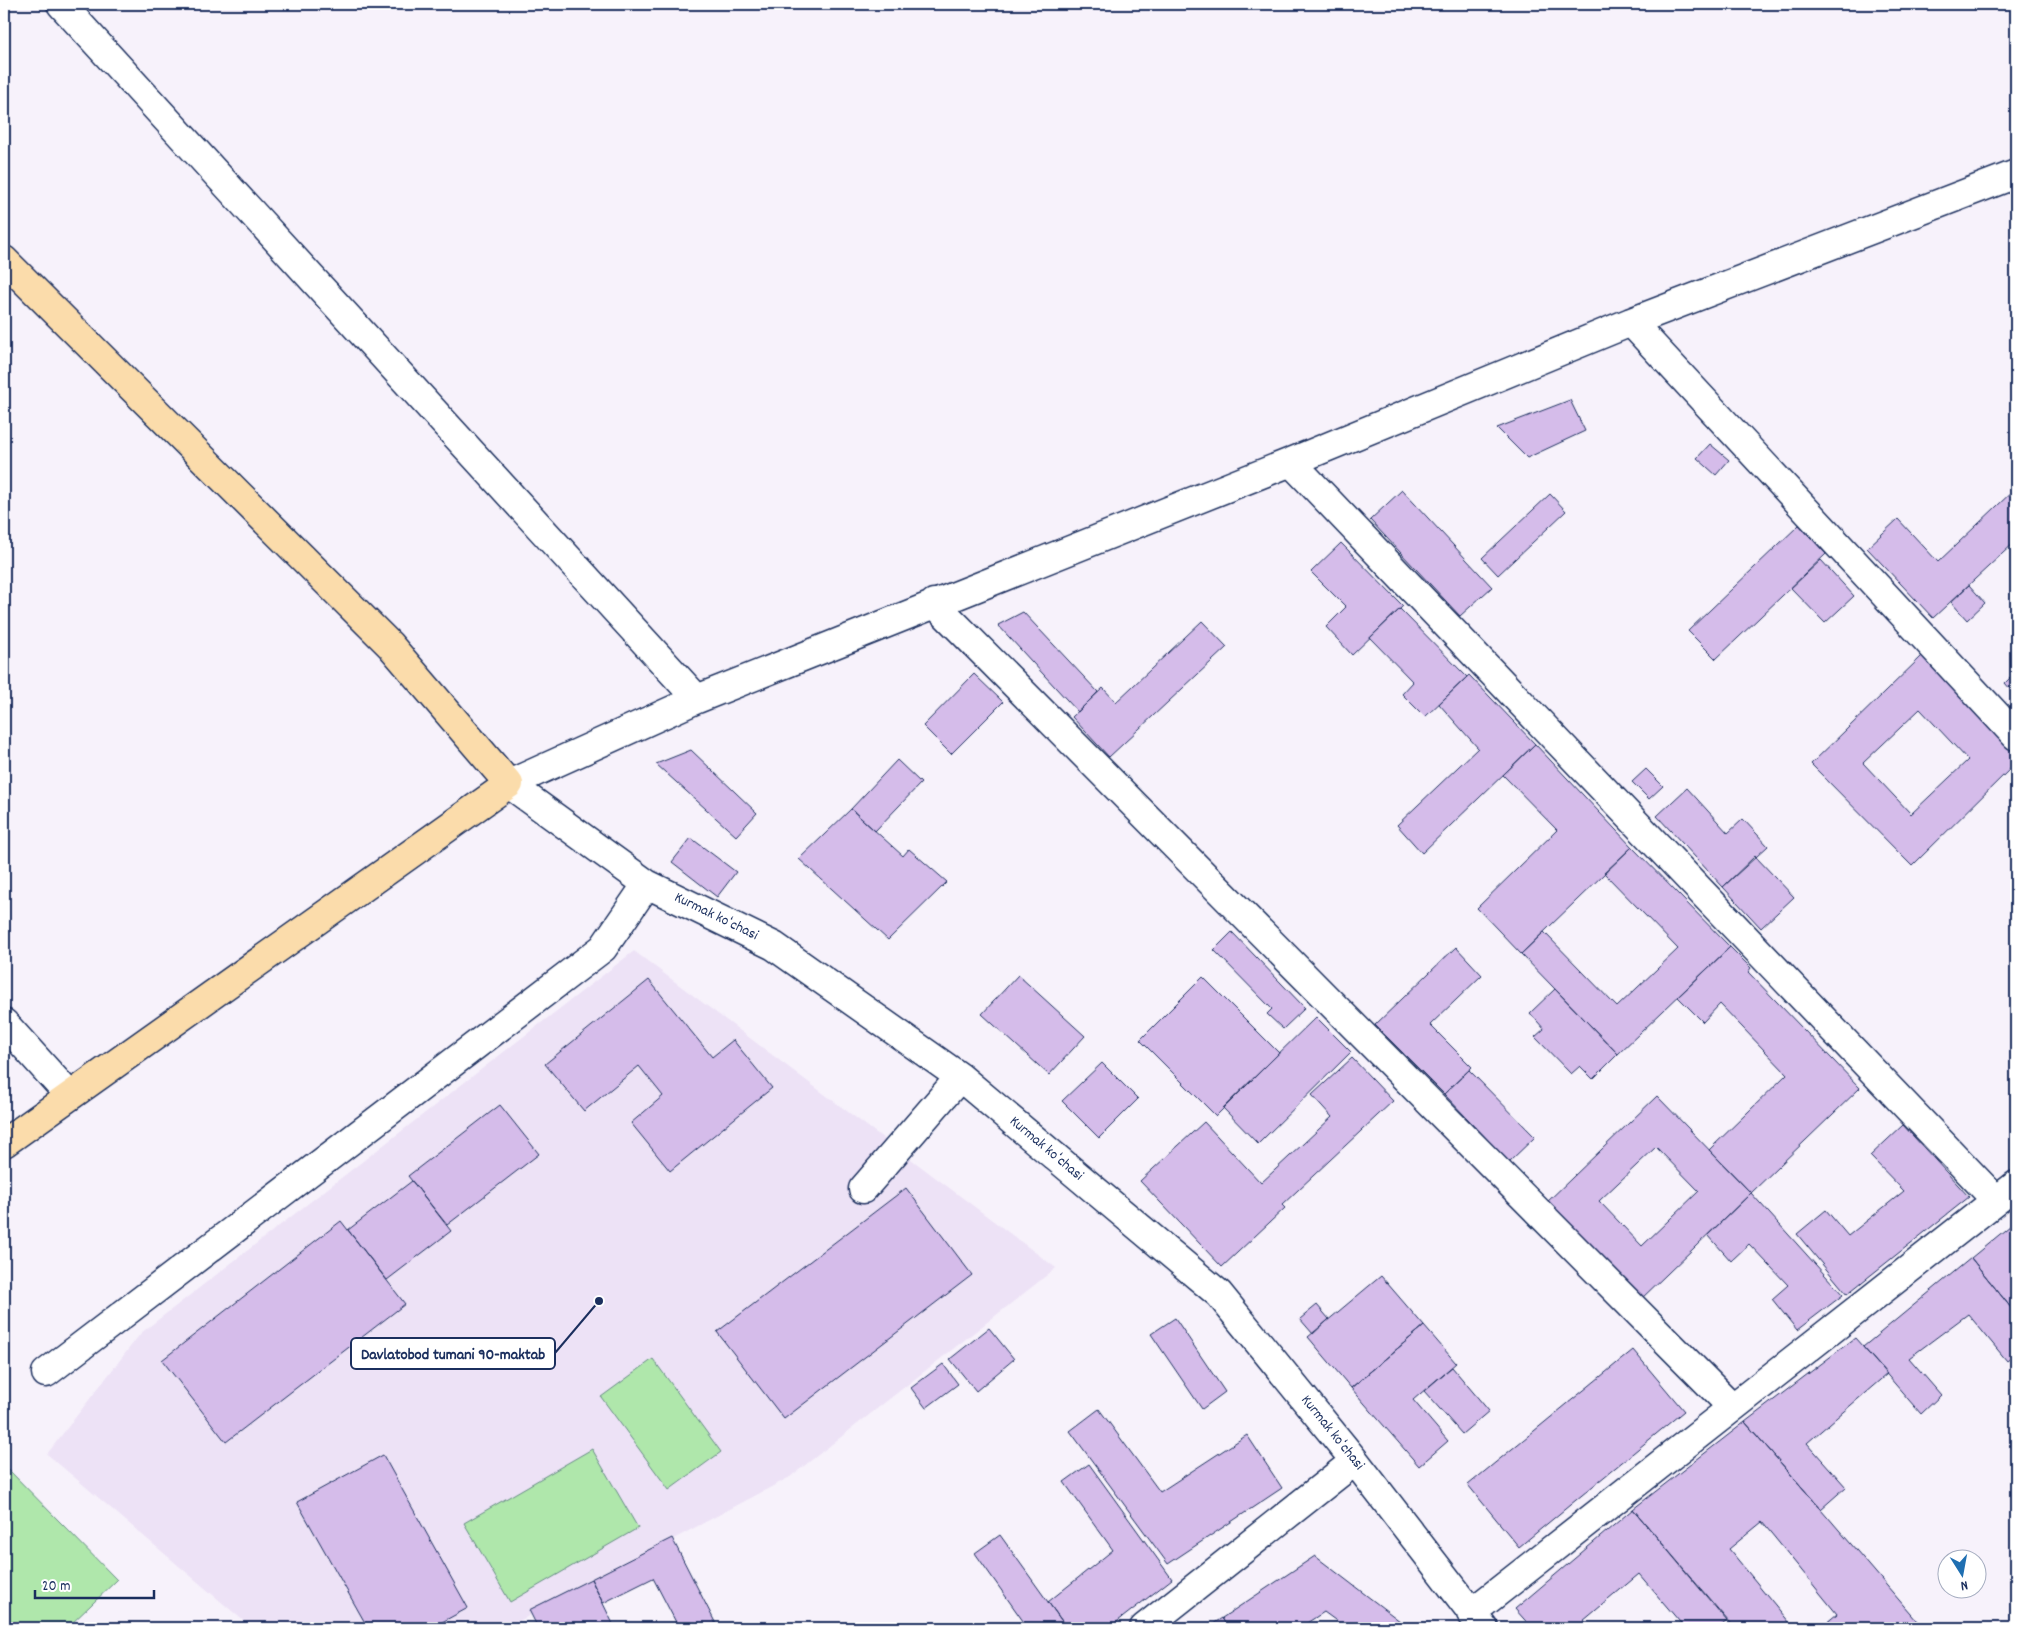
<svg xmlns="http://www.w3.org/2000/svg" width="2020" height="1632" font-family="Dekko,sans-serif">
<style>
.built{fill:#ede2f6}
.green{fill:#afe7ab;stroke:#658b84}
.building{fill:#d5bcea;stroke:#1b2f5e;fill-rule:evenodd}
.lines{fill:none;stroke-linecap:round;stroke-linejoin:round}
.minor-casing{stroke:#1b2f5e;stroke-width:31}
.major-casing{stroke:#1b2f5e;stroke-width:31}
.minor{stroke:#fff;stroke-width:28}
.major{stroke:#fbdcab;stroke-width:28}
.labels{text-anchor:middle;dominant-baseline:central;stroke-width:4;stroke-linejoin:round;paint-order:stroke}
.street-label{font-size:15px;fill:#1b2f5e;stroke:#fff}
.leader{fill:none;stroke:#1b2f5e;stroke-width:2}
.callout-dot{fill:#1b2f5e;stroke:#fff;stroke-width:2}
.callout{fill:#fff;stroke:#1b2f5e;stroke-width:2}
.callout-label{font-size:16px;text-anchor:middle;font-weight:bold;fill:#1b2f5e}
</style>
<rect width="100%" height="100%" fill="#f7f2fb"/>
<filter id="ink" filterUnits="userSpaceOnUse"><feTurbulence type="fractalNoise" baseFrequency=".02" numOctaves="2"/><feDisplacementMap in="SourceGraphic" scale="10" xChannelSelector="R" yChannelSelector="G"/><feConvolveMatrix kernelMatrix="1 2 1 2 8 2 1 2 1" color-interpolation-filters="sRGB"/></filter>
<g filter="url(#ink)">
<path class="built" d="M634,951L1056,1268L790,1477L506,1628H252L47,1454L141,1333Z"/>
<path class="green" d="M653,1359L721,1452L669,1490L601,1397Z
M592,1449L638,1528L510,1602L464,1523Z
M4,1465L117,1580L67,1628H4Z"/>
<path class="building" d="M1570,400L1585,431L1527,458L1497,428Z
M1710,444L1729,460L1716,475L1697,458Z
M2016,488V541L1933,618L1867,548L1898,519L1938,562Z
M1402,490L1492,587L1460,616L1370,520Z
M1550,494L1566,511L1498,575L1482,558Z
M1799,525L1826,554L1716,659L1688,631Z
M1341,543L1403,606L1352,655L1326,627L1346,607L1311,572Z
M1821,560L1854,596L1825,623L1791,588Z
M1969,585L1985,603L1967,620L1951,602Z
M1400,609L1467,677L1425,717L1402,694L1413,682L1370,638Z
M1023,612L1098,692L1078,712L998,625Z
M1202,621L1227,647L1109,757L1072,717L1103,688L1116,702Z
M1922,656L2016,751V763L1912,866L1811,764ZM1920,709L1968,760L1911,814L1863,763Z
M2016,672V696L2005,683Z
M974,674L1003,702L951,754L923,726Z
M1469,675L1535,744L1422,853L1397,825L1478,748L1439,704Z
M1535,744L1632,847L1521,954L1477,908L1557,830L1503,775Z
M691,750L757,813L736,836L656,764Z
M897,760L921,783L875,831L851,809Z
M1646,769L1663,786L1649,799L1632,782Z
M1687,788L1728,833L1743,819L1768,846L1723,887L1657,816Z
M851,809L903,856L909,849L947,882L888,940L799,859Z
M691,838L736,872L717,897L672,862Z
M1632,847L1730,947L1618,1054L1521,954L1544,932L1617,1007L1678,949L1604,873Z
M1755,856L1794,897L1761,928L1723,887Z
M1232,932L1305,1008L1283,1029L1267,1014L1272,1009L1214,950Z
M1456,947L1482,975L1430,1025L1472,1067L1444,1094L1375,1025Z
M1730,947L1751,968L1748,972L1860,1088L1751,1193L1709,1150L1787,1074L1720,1004L1703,1022L1678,997Z
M1018,975L1085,1036L1049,1075L982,1014Z
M1203,977L1279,1053L1216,1116L1140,1040Z
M649,980L712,1057L733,1040L772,1088L670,1171L631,1123L663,1096L639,1066L584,1111L545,1064Z
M1555,989L1618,1054L1593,1079L1580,1066L1571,1074L1535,1037L1544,1029L1530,1013Z
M1316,1017L1351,1052L1258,1144L1223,1108Z
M1352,1058L1393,1101L1282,1205L1285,1208L1222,1267L1140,1181L1204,1122L1261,1183L1332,1117L1312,1095Z
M1102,1063L1138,1099L1099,1138L1062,1101Z
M1469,1070L1535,1137L1509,1162L1444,1094Z
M1657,1096L1751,1193L1639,1301L1545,1204ZM1656,1147L1699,1191L1642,1246L1599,1201Z
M500,1105L539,1154L447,1225L408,1176Z
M1903,1125L1969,1197L1847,1294L1797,1234L1826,1210L1848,1236L1904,1191L1870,1156Z
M412,1181L451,1231L387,1280L348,1230Z
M906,1188L972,1275L784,1419L717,1332Z
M1751,1193L1843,1295L1797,1330L1772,1299L1788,1285L1749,1244L1731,1261L1708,1235Z
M341,1221L405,1304L226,1442L162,1360Z
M2016,1221V1314L1971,1258Z
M1971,1258L2016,1314V1354L2007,1361L1968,1314L1909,1358L1941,1395L1921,1414L1863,1347Z
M1381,1276L1424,1326L1351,1388L1308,1337Z
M1317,1305L1329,1319L1313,1334L1300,1319Z
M1175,1318L1225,1392L1202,1409L1151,1334Z
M1424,1326L1456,1363L1413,1400L1448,1441L1419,1466L1351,1388Z
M989,1328L1014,1359L976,1391L950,1359Z
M1855,1338L1887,1374L1807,1443L1846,1487L1821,1509L1745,1422Z
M1633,1350L1684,1411L1519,1547L1468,1485Z
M943,1364L958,1384L926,1408L911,1388Z
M1452,1367L1489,1411L1462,1434L1424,1391Z
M1099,1409L1160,1492L1247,1435L1282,1488L1168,1564L1070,1431Z
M1745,1422L1821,1509L1923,1628H1820L1837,1614L1762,1522L1729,1549L1794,1628H1734L1633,1509Z
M383,1455L468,1608L431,1628H368L297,1502Z
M1089,1464L1172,1579L1109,1628H1067L1048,1602L1113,1550L1064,1482Z
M1633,1509L1727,1621L1718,1628H1685L1639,1574L1583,1621L1589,1628H1532L1515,1609Z
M1000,1535L1048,1602L1067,1628H1028L975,1553Z
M672,1538L718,1628H679L653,1578L603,1603L591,1579Z
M1315,1556L1409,1628H1346L1324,1612L1299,1628H1228L1222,1618Z
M591,1579L615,1628H538L529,1610Z
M1222,1618L1228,1628H1207Z"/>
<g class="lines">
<g class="minor-casing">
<path id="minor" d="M61,4L697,699
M1631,322L2016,736
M1291,462L1996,1200
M934,603L1732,1407
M509,784L697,699L1291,462L1631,322L2016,174
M509,784L647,884L774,946L960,1077L1219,1294L1355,1461L1484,1628
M4,1023L69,1095
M863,1189L960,1077
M46,1373L603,948L647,884
M1471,1613L2016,1185
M1144,1628L1355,1461"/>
</g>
<g class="major-casing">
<path id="major" d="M4,260L390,645L509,784L4,1143"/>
</g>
<use href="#minor" class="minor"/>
<use href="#major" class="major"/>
</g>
</g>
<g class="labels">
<g class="street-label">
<text transform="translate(716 917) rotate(26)">Kurmak koʻchasi</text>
<text transform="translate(1046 1149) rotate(40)">Kurmak koʻchasi</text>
<text transform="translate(1332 1433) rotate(51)">Kurmak koʻchasi</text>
</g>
</g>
<path class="leader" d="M599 1301L555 1353"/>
<circle class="callout-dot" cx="599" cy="1301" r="5"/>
<rect class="callout" x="351" y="1338" width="204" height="31" rx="5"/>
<g class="callout-label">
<text x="453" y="1359">Davlatobod tumani 90-maktab</text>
</g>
<rect width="2020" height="1632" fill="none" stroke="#fff" stroke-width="20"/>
<rect x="10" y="10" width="2000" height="1612" fill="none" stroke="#1b2f5e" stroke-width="2" filter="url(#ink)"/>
<g transform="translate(1962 1574) rotate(169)"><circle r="24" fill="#ffffff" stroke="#a4acbf"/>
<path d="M0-4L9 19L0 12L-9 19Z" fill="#1f6fb2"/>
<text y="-8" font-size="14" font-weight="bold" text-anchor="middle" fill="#1b2f5e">N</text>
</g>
<path d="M35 1590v8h119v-8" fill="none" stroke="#1b2f5e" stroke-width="2.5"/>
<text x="42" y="1590" font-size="15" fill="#1b2f5e" stroke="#ffffff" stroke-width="4" paint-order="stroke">20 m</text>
</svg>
